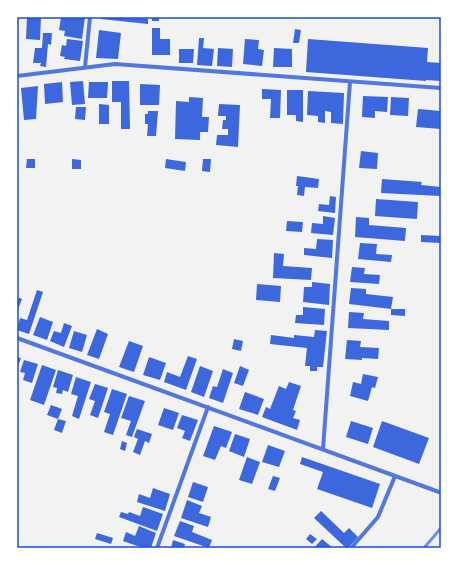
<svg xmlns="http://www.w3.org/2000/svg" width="458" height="565" font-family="'Work Sans',sans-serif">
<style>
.building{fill:#3d67dc}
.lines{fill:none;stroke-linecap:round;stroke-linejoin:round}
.minor{stroke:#5277de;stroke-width:4}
.rail{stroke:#7290e2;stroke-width:3}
.neatline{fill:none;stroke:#1d4ed8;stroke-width:1.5}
</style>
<rect width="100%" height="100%" fill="#f2f2f2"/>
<path class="building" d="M27,17H41L40,40L26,39Z
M61,17H85L82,39L64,36L65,31L59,30Z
M101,17H134L148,19V24L101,19Z
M152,17H159V21H152Z
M152,28H160V39H170V55H152Z
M295,29L301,30L299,43H293Z
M99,30L121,33L118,59L96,58Z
M43,33H52L51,45L48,44L46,67L40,66L41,63H33L35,48H42Z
M199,38H204L203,48L214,49L212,66L197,65Z
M67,39L83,41L80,61L64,59L65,57L60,56L62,45L66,46Z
M245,39L259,40L258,49L264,50L262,66L243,64Z
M308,39L428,48L427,62L441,63V81L426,80V81L306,72Z
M218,48L233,49L232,67L217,66Z
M274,48L292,49V67H273Z
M179,49H194L193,63H179Z
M83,81L85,104L72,105L70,82Z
M112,81H129L130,129H121V102H112Z
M62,82L63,102L45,104L44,84Z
M89,82H108L107,98H88Z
M140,84L160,85L159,105H140Z
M38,86L36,119L24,120L21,88Z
M262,89L281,90L280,118H270L271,99H262Z
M287,90H303V122L296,121V115H287Z
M308,91L344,93L343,124L331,123V112L325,111V123L318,122V116L307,115Z
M363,96L388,97L387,112L375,111V118L362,117Z
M189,97L203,98L202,117H209L208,132H200V140L175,139L176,101L189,102Z
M391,97L409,98L408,116L390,115Z
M99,104L109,105V124H99Z
M219,104L240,105L238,147L216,145L217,135H228V129H222L223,120H226V116H218Z
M76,107H86L85,120L75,119Z
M418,109L441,111V129L416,127Z
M148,111H158L156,136H147L148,124H145V114H148Z
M361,151L378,153L377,169L359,168Z
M27,159H35V168H26Z
M72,159L81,160V169H72Z
M166,159L186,162L185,171L165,168Z
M203,159H211L210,172L202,171Z
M297,176L319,179L318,188L305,187L304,196L297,195L298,186H296Z
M382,179L422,182L421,185L441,187V196L381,193Z
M330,196L336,197L335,213L318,211L319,204L329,205Z
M376,199L418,202L417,219L375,216Z
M323,216L335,218L333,235L311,233L312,223L323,224Z
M356,217L369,218V225L406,228L405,241L355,237Z
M287,221L303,222L302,232L286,231Z
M421,235L441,236V243L421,242Z
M317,239L333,240L332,258L304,255V248L316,249Z
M360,243L377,244L376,254L392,255L391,262L358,259Z
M274,253L284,254L283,266L312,268L311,280L273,278Z
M352,267L365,268L364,274L380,275L379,284L350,282Z
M312,282L330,284L329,305L303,302L304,287H312Z
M257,284L281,286L280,302L256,300Z
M351,288L366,289V294L393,297L391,309L349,304Z
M37,290L43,292L29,334L17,330L20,318L27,320Z
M17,297L22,299L17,312Z
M303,307L325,309L324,325L295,323L296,315H303Z
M391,309H405V316L391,315Z
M349,312L364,313L363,319L389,321V330L348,328Z
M40,317L53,322L47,340L33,335Z
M64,323L72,326L64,347L50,341L54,331L61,333Z
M97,329L108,334L99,359L87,355Z
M315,330L327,331L323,367H317V371H310V366H305L307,348L270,344L271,335L294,338V335L314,337Z
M74,331L87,335L82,352L69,348Z
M234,339L243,341L241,351L232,349Z
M347,340L361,341L360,347L379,348L378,359L362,358V360L345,359Z
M129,341L143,346L134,372L119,367Z
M188,356L197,359L186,390L164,382L167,372L180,377Z
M17,357L21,358L17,369Z
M149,357L166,363L160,380L143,375Z
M24,360L38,364L32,383L23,380L25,373L20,372Z
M42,365L56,370L44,405L30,400Z
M200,366L213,371L204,397L191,392Z
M240,366L249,370L243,386L234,383Z
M223,369L233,373L223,403L209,398L213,386L217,387Z
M58,370L73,375L68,392L63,390L62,394L56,393L57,388L53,387Z
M363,374L378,377L375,388L372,387L368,401L350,396L353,382L361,384Z
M76,377L91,382L79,419L72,416L78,396L71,394Z
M289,382L301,386L293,410L296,411L293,418L300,420L297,430L262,417L266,407L270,409L279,386L286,389Z
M95,384L108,388L98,418L90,415L95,401L89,399Z
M112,389L127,394L113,435L104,432L110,414L104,412Z
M245,392L264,399L258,415L239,409Z
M129,396L145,401L132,437L126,435L131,421L121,418Z
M51,405L62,409L58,419L66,421L62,433L54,430L58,419L47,415Z
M164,408L179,413L173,430L158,425Z
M182,415L198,420L190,441L182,438L185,431L177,428Z
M351,421L373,428L368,444L346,437Z
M382,421L429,438L419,464L373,447Z
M214,426L232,432L226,448L221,446L215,460L203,456Z
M137,429L152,434L149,443L145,441L140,455L133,452L138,439L134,437Z
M235,434L250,439L244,457L229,451Z
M122,441L127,443L125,451L120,449Z
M268,445L285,451L279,467L262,462Z
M247,457L260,462L252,484L239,480Z
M302,457L380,484L372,508L317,489L323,472L300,464Z
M273,476L280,478L275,491L268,489Z
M193,482L208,487L203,502L188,497Z
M153,488L170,494L165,511L137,502L139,494L150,498Z
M187,500L202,506L199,513L211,517L208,527L181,518Z
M143,507L163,514L157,531L119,517L121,512L128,514L129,512L140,516Z
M321,511L344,533L349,528L358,537L348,548H346L314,518Z
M180,521L194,526L192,532L212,540L209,548L174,536Z
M139,526L156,533L151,548H143L123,541L126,532L135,536Z
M97,533L113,538L111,544L95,539Z
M310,534L317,539L312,544L306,539Z
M322,539L333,548H314Z
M173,540L185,544L184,548H171Z"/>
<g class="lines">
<path class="minor" d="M85,67L90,17
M17,76L115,64L441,88
M17,338L439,492
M323,449L350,82
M157,548L208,407
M351,548L378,517L395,476"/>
<path class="rail" d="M424,548L441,528"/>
</g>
<rect width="458" height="565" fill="none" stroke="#ffffff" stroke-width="36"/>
<rect x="18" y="18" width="422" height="529" class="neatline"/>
</svg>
